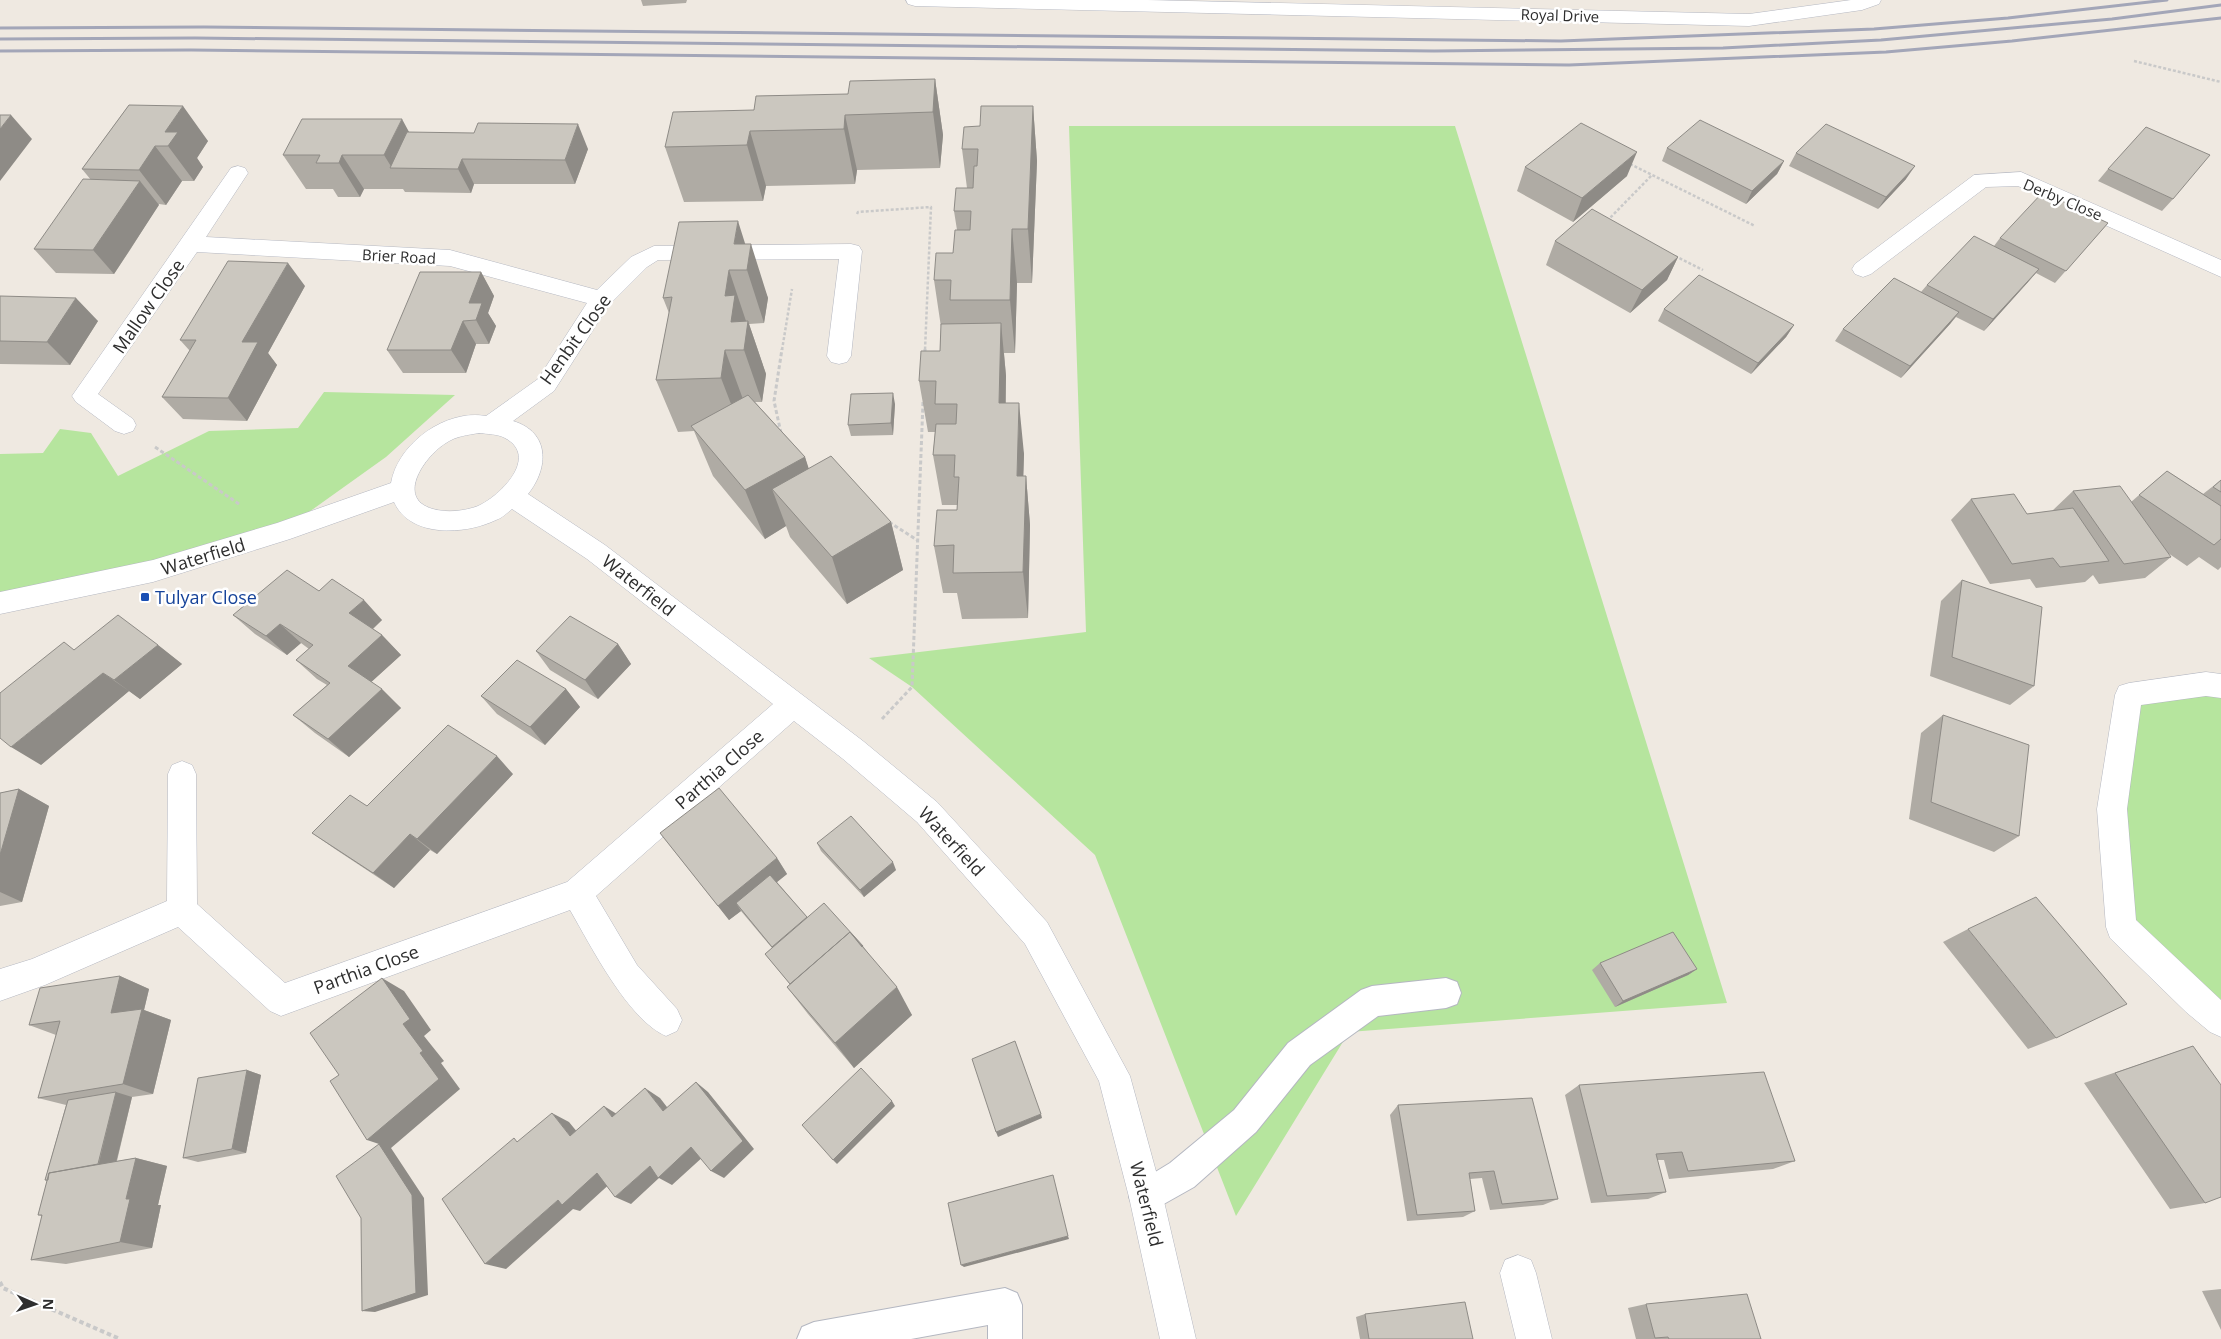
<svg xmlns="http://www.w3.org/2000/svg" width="2221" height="1339" font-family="'Open Sans',sans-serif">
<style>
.green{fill:#b6e59e}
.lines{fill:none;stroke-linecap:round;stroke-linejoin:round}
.lane-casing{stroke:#b4b7c1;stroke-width:2}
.street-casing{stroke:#b4b7c1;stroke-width:1}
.path-far2{stroke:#c9c9c9;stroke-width:2.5;stroke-dasharray:3 2;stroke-linecap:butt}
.path-far1{stroke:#c9c9c9;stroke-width:3;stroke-dasharray:4 2.5;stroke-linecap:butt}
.path{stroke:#c9c9c9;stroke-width:4;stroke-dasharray:4.5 3;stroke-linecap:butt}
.lane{fill:#fff;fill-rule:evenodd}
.street{fill:#fff;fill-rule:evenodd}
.rail{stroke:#a3a6b8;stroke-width:3}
.wall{fill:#afaba4}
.shaded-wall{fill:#8e8b86}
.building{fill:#cbc7bf;stroke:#8e8b86}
.transit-dot{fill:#1a4fb4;stroke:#fff;stroke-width:2}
.labels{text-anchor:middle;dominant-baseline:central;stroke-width:5;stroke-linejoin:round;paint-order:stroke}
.far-street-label{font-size:15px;fill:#2e2e2e;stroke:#fff}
.street-label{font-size:18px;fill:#2e2e2e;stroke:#fff}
.transit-label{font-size:18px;fill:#164399;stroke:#fff;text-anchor:start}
</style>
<rect width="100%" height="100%" fill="#efe9e1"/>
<path class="green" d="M1069,126H1455L1727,1003L1349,1032L1236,1216L1095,855L912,687L869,658L1086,632Z
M324,392L455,395L386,457L281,532L0,603V454L43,453L60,429L91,433L118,476L209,431L298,428Z
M2221,686V1021L2121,927L2129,695Z"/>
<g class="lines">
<g class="lane-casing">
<path id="lane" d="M1446,978L1457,982L1461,993L1457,1004L1446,1008L1378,1016L1310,1065L1256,1132L1194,1187L1146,1214L1134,1209L1129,1197L1134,1185L1170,1163L1234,1110L1288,1043L1361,990L1372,986Z
M1005,1288L1017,1293L1022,1305V1339H988V1325L911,1339H797L802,1327L814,1322Z"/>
</g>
<g class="street-casing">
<path id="street" d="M906,0H1147L1749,14L1851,0H1881L1879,4L1862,10L1749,26L915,6L908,4Z
M238,166L245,168L248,173L206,237L450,250L597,290L631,257L654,246L851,244L859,246L862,251L851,356L847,362L839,364L831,362L827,356L839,259L658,260L647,267L609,305L554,391L513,421C550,432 549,468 528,494L605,545L863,741L937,802L1047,922L1130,1076L1163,1197L1196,1339H1160L1129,1197L1099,1081L1025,944L917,822L843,759L794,721L596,896L637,965L677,1009L682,1020L677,1031L666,1036C628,1020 591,946 570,910L281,1016L270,1011L178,927L45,985L0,1001V969L32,959L167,901L168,774L172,765L182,761L192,765L196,774L197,904L285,983L567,882L773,704L587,559L512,509C507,513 502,518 496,520C465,535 410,538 394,502L290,539L153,582L0,614V592L153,560L277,523L391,483C398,443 446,409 486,416L538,379L587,303L450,266L197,252L98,394L133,419L136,425L133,431L124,434L115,431L76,402L72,396L231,168ZM479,433C487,434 498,434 505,438C540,457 500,496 478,506C465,511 447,513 433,509C394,498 426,455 446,443C456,436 468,435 479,433Z
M2021,172L2221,260V277L2018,186L1986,187L1871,274L1863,277L1855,274L1852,269L1855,264L1974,175Z
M2206,672L2221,674V698L2206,696L2141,705L2127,809L2136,920L2221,1000V1037L2210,1032L2186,1012L2110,938L2106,927L2097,809L2115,695L2119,686L2129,683Z
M1518,1255L1531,1260L1536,1273L1552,1339H1516L1500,1273L1505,1260Z"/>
</g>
<path class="path-far2" d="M2134,61L2221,82
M1630,164L1755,226
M857,214L858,212L931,207L925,350
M1607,221L1652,175
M1675,256L1703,270
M782,350L792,289"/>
<path class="path-far1" d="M925,353V349
M781,433L774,401L782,349
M155,447L239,504
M889,522L917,540
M882,719L912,687L923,402"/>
<path class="path" d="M0,1282L3,1288L120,1339"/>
<use href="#lane" class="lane"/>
<use href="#street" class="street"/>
<path class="rail" d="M0,28L204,27L1561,41L1874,29L2008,18L2167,0
M0,39L195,38L1434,51L1723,48L1881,40L2112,19L2221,5
M0,51L191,50L1569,65L1886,52L2012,41L2221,18"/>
</g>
<path class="wall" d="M641,0H687L686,3L643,6Z
M935,79L943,135L940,168L857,170L855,184L766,186L763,201L684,202L665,147L754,110Z
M129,105L208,141L197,158L203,167L194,181H182L166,205L159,204L130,250L114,274L56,273L34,249L91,180L82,169Z
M1033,106L1037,161L1032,283H1017L1015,353H1004L1006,376V403L1024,454L1023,476H1026L1030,525L1028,618L962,619L957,593H943L934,546L957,510L958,505H942L933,455L935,432H928L919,381L940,351L941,327L934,280L953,253L957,230L954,211L967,188L962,149L980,126Z
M409,132L588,149L575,184H474L471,193L405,192L403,189H364L360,197H338L333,189H306L283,155Z
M1667,148L1784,161L1777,174L1746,204L1662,161Z
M1796,153L1906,179L1878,209L1789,166Z
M1525,167L1627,176L1573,222L1517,191Z
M2108,169L2173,199L2162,211L2098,181Z
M2108,223L2055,283L2036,273L1984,331L1956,317L1950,324L1901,378L1835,341L1843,329L1921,292L1927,285L1994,246L2000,238Z
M1555,241L1678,257L1667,280L1630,313L1546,265Z
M745,244L768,298L764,323L749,324L766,374L762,402H755L805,457L808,468L891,522L903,570L847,604L790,537L786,526L765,539L713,476L694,431L678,432L656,380L669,313L663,298Z
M481,272L494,296L488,313L496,326L489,344H476L466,373H403L387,350Z
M305,286L268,353L277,365L247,421L183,419L162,397L190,351L180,340Z
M0,296L98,321L70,365L0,364Z
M1664,309L1794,325L1786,337L1751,374L1658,321Z
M895,404L893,435L851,436L848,425Z
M2167,471L2203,494L2221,480V567L2218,570L2199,557L2187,566L2168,553L2171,557L2145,578L2099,584L2093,575L2085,582L2036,588L2030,579L1990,584L1951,520L1971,499L2027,514L2052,511L2073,491L2131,502Z
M1962,580L2034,686L2010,705L1930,676L1941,601Z
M319,591L382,620L373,629L382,635L401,655L371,682L401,708L349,757L315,733L293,715L327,685L317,679L296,660L309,649L301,643L287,655L255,634L233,615Z
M618,644L631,664L598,699L550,670L536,651Z
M158,645L182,664L140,699L129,691L41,765L74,650Z
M566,689L580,707L545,745L497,714L481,696Z
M1943,715L2019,836L1994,852L1909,819L1921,733Z
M513,774L437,854L430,850L394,888L335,849L312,833L367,806Z
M19,789L49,806L22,902L0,906V793Z
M660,833L777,858L787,874L777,882L807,917L863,946L912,1015L854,1068L808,1014L787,987L790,984L765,954L772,948L741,911L729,920Z
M817,843L896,870L864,897L821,851Z
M1968,929L2056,1038L2028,1049L1943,942Z
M1600,963L1697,969L1688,975L1615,1007L1592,970Z
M120,976L149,989L144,1010L171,1020L153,1094L132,1097L117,1161L136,1158L167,1166L158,1205H161L152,1248L66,1264L31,1260L42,1216L38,1215L47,1181L45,1180L66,1105L38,1098L56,1035L29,1025Z
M2193,1046L2205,1203L2170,1209L2084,1083Z
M247,1070L261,1075L246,1153L198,1162L183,1158Z
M1579,1085L1795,1161L1773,1169L1669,1179L1664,1160H1657L1666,1192L1648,1199L1591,1203L1565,1095Z
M1398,1105L1558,1199L1543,1205L1490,1210L1482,1178L1470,1179L1475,1211L1463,1217L1407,1221L1390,1115Z
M2221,1289V1330L2202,1291Z
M1646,1304L1761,1339H1636L1628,1308Z
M1365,1314L1473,1339H1360L1356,1317Z"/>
<path class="shaded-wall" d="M935,79L943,135L940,168L933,112Z
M183,106L208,141L197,158L203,167L194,181L168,146L165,132Z
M1033,106L1037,161L1032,283L1028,229Z
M11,115L32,139L0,181V129Z
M845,115L857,170L855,184L844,129Z
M402,119L421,154L392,168L384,155Z
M578,124L588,149L575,184L565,160Z
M750,131L766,186L763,201L747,145Z
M155,146L182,181L166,205L139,170Z
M1637,152L1627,176L1573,222L1582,198Z
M342,155L364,189L360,197L339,163Z
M462,159L474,184L471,193L458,169Z
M1784,161L1777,174L1746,204L1752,191Z
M1915,166L1906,179L1878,209L1886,197Z
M140,181L159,205L114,274L93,250Z
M738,221L749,256L751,244L768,298L764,323L747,270L734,244Z
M1012,229L1017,283L1015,353L1010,300Z
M1678,257L1667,280L1630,313L1642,290Z
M288,263L305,286L268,353L277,365L247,421L228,398L242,342Z
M2039,269L2029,281L1984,331L1993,319Z
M729,270L747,324L748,321L766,374L762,402L744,350L731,322L725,296Z
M481,272L494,296L488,313L496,326L489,344L476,320L469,303Z
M76,298L98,321L70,365L47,342Z
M1959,312L1950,324L1901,378L1910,366Z
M463,321L476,344L466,373L451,350Z
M1001,323L1006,376L1004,454L999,403Z
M1794,325L1786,337L1751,374L1758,363Z
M725,350L744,402L741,430L721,378Z
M893,393L895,404L893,435L891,423Z
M1019,403L1024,454L1022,525L1017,476Z
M805,457L821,506L772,489L786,526L765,539L745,490Z
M1026,476L1030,525L1028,618L1023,572Z
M891,522L903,570L847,604L832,557Z
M364,600L382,620L368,633L349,613Z
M280,624L301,643L287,655L266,636Z
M382,635L401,655L368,685L348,666Z
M618,644L631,664L598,699L585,680Z
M158,645L182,664L140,699L114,680Z
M103,673L129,691L41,765L11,747Z
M382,689L401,708L349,757L328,739Z
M566,689L580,707L545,745L530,727Z
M497,756L513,774L437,854L417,839Z
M19,789L49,806L22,902L0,892V855Z
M410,834L430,850L394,888L373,873Z
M777,858L787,874L742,910L736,903L741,911L729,920L718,906Z
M893,862L896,870L864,897L860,890Z
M1697,969L1688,975L1615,1007L1623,1001Z
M120,976L149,989L144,1010L171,1020L153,1094L123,1084L111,1013Z
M382,978L404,991L431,1030L424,1036L444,1061L441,1063L460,1089L391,1148L424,1198L428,1295L375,1312L362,1311L379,1144L367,1140L420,1053L403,1024Z
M897,987L912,1015L854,1068L835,1043Z
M247,1070L261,1075L246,1153L232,1149Z
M696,1082L708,1092L754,1149L724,1178L711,1171Z
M645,1088L660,1098L677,1120L663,1111Z
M116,1092L132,1097L113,1175L97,1171Z
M892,1101L895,1106L837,1164L833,1160Z
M604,1106L620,1116L612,1117Z
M552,1113L569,1122L587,1144L570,1136Z
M1041,1114L1042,1118L998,1137L996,1132Z
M691,1147L705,1155L672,1185L659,1178L631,1204L615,1197L650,1166Z
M136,1158L167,1166L158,1205H161L152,1248L120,1242L126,1199Z
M597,1173L614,1180L580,1211L573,1209L506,1269L485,1264L558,1200Z
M1068,1236L1069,1239L964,1267L961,1265Z"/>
<path class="building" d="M935,79L933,112L845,115L844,129L750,131L747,145L665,147L673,112L754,110L756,96L848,94L850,81Z
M129,105L183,106L165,132H178L168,146H155L139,170L82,169Z
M981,106H1033L1028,229H1012L1010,300H950L951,280H934L936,253H953L955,230H970L971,211H954L956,188H973L974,166H977L978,149H962L964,127L980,126Z
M0,115H11L0,129Z
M302,119H402L384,155H342L339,163H316L320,155H283Z
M1700,120L1784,161L1752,191L1667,148Z
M478,123L578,124L565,160L462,159L458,169L390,168L407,132L474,133Z
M1581,123L1637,152L1582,198L1525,167Z
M1826,124L1915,166L1886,197L1796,153Z
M2146,127L2210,155L2173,199L2108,169Z
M83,179L140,181L93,250L34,249Z
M2043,192L2108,223L2066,271L2000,238Z
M1592,209L1678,257L1642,290L1555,241Z
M738,221L734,244H751L747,270H729L725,296L735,295L731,322L748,321L744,350H725L721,378L656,380L672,297L663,298L679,222Z
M1974,236L2039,269L1993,319L1927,285Z
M228,261L288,263L242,342H258L228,398L162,397L196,340H180Z
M420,272H481L469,303H482L476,320L463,321L451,350H387Z
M1699,275L1794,325L1758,363L1664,309Z
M1894,278L1959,312L1910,366L1843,329Z
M0,296L76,298L47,342L0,341Z
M1001,323L999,403H1019L1017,476H1026L1023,572L953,573L954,545L934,546L937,510H957L959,477H954L955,455H933L936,424H956L957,404H935L936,381H919L921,351H940L941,324Z
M893,393L891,423L848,425L851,394Z
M748,395L805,457L745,490L691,426Z
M831,456L891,522L832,557L772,489Z
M2167,471L2221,506V539L2214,545L2139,495Z
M2221,480V492L2213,487Z
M2120,486L2171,557L2124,564L2073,491Z
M2014,494L2027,514L2073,508L2109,561L2060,567L2053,558L2012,564L1971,499Z
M287,570L319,591L332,579L364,600L349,613L382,635L348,666L382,689L328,739L293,715L330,683L296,660L313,645L280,624L266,636L233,615Z
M1962,580L2042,607L2034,686L1952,657Z
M118,615L158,645L114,680L103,673L11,747L0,738V693L64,642L74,650Z
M570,616L618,644L585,680L536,651Z
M517,660L566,689L530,727L481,696Z
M1943,715L2029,745L2019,836L1931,802Z
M448,725L497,756L417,839L410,834L373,873L312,833L350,795L367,806Z
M719,788L777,858L718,906L660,833Z
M19,789L0,855V793Z
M851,816L893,862L860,890L817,843Z
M770,875L807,917L772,947L736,903Z
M2036,897L2127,1004L2056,1038L1968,929Z
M824,903L863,946L862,947L850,932L790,984L765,954Z
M850,932L897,987L835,1043L787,987Z
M1673,932L1697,969L1623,1001L1600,963Z
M120,976L111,1013L142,1009L123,1084L38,1098L60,1021L29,1025L40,988Z
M382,978L410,1019L403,1024L423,1051L420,1053L439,1079L367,1140L330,1081L339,1075L310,1033Z
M1015,1041L1041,1114L996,1132L972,1059Z
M2193,1046L2221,1085V1197L2205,1203L2115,1073Z
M861,1068L892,1101L833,1160L802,1125Z
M247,1070L232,1149L183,1158L198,1078Z
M1764,1072L1795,1161L1688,1171L1682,1152L1656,1154L1666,1192L1607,1196L1579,1085Z
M696,1082L743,1141L711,1171L691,1147L658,1178L650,1166L615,1197L597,1173L562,1205L558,1200L485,1264L442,1199L514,1138L517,1142L552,1113L570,1136L604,1106L612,1117L645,1088L663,1111Z
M116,1092L98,1164L49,1173L48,1180H45L68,1100Z
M1532,1098L1558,1199L1502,1204L1494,1171L1469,1173L1475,1211L1417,1215L1398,1105Z
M379,1144L412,1195L416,1293L362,1311L361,1218L336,1176Z
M136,1158L126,1199H130L120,1242L31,1260L42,1215H38L49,1173Z
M1053,1175L1068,1236L961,1265L948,1203Z
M1747,1294L1761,1339H1669L1668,1337L1655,1338L1646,1304Z
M1465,1302L1473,1339H1369L1365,1314Z"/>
<rect class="transit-dot" x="140" y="592" width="10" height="10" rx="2.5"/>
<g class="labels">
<g class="far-street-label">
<text transform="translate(1560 15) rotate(2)">Royal Drive</text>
<text transform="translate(2063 199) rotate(23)">Derby Close</text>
<text transform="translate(399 256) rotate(3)">Brier Road</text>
</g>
<g class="street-label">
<text transform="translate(148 306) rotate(-55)">Mallow Close</text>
<text transform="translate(575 339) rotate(-54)">Henbit Close</text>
<text transform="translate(203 556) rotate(-17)">Waterfield</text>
<text transform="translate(639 585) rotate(38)">Waterfield</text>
<text transform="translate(719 769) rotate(-41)">Parthia Close</text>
<text transform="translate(952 841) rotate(47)">Waterfield</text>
<text transform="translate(366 969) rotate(-20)">Parthia Close</text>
<text transform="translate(1147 1204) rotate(76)">Waterfield</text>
</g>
<g class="transit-label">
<text x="155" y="597">Tulyar Close</text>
</g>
</g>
<g transform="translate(35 1304) rotate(92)" stroke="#ffffff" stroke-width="4" paint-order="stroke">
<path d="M0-4L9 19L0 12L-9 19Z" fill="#2e2e2e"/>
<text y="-8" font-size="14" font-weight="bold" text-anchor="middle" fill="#2e2e2e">N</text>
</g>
</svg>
